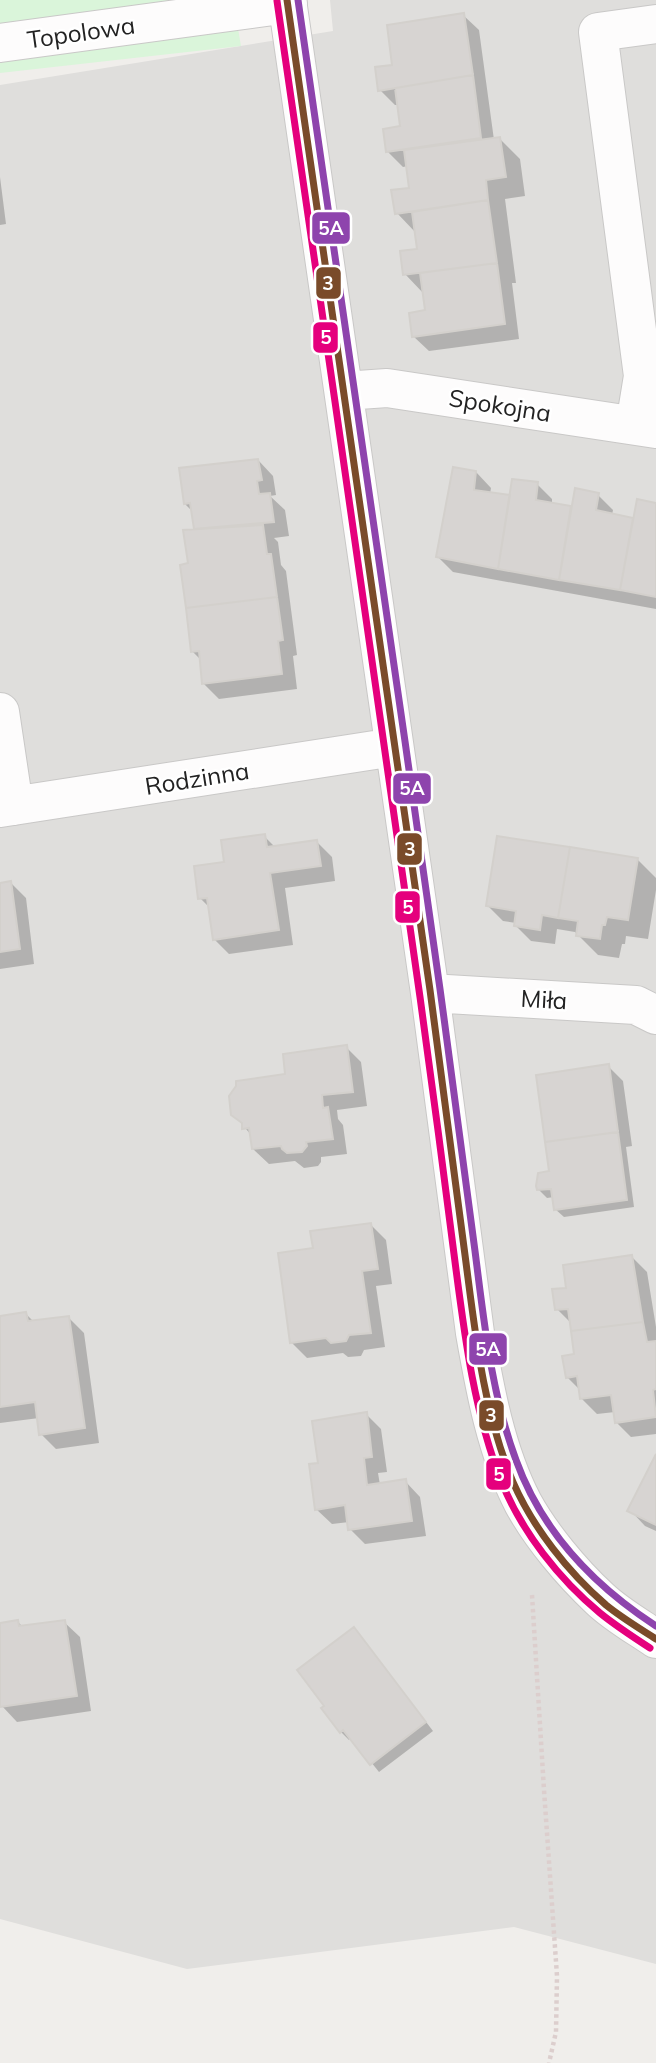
<svg xmlns="http://www.w3.org/2000/svg" width="656" height="2063" font-family="Mulish,sans-serif">
<style>
.residential{fill:#dfdedc}
.park{fill:#daf5da}
.shadow{fill:#0003}
.building{fill:#d7d4d2;stroke:#d3d0cc;stroke-width:2}
.lines{fill:none;stroke-linecap:round;stroke-linejoin:round}
.minor-casing{stroke:#c9c8c7;stroke-width:40}
.path{stroke:#dccecd;stroke-width:4.5;stroke-dasharray:3.5 3.5;stroke-linecap:butt}
.minor{stroke:#fdfcfc;stroke-width:38}
.bus-1-casing{stroke:#fff;stroke-width:12}
.bus-2-casing{stroke:#fff;stroke-width:12}
.bus-3-casing{stroke:#fff;stroke-width:12}
.bus-1{stroke:#7a4b2a;stroke-width:7}
.bus-2{stroke:#e5007d;stroke-width:7}
.bus-3{stroke:#8e44ad;stroke-width:7}
.labels{text-anchor:middle;dominant-baseline:central;stroke-width:5;stroke-linejoin:round;paint-order:stroke}
.street-label{font-size:24px;fill:#222;stroke:#fff}
.line-badge{stroke:#fff;stroke-width:2.5}
.badge-label{font-size:19px;text-anchor:middle;font-weight:bold;fill:#fff}
</style>
<rect width="100%" height="100%" fill="#f0eeeb"/>
<path class="residential" d="M330,0H656V1964L514,1927L187,1969L0,1919V85L333,31Z"/>
<path class="park" d="M0,0H233L241,46L0,73Z"/>
<path class="shadow" d="M463,15L479,30L494,140L500,139L520,159L525,196L505,199L516,283H512L519,339L429,351L413,336L427,312L424,294L405,274L419,251L416,233L397,213L411,189L408,166L403,167L388,152L402,128L399,105H395L380,90L394,66Z
M0,177L6,224L0,225Z
M258,460L273,476L276,495L270,496L285,510L289,536L274,538L278,542L281,565L286,571L297,655L293,656L297,689L219,699L204,684L201,660L192,651L189,565L196,530L193,512L185,504Z
M476,472L491,488L490,494L512,497L537,484L552,499V504L573,508L598,495L613,510L612,515L635,520L656,505V609L453,572L438,557Z
M264,836L276,848L317,842L332,857L335,881L285,888L293,945L229,954L214,939L210,908L200,898L226,863Z
M638,860L656,878V890L648,939L626,936L625,944H622L619,958L598,955L575,932L557,929L555,944L531,941L515,925L516,923L503,921L488,906Z
M11,883L26,898L34,964L0,969V885Z
M346,1047L361,1062L367,1106L337,1110L338,1119L343,1125L347,1154L321,1157V1162L318,1166L304,1168L295,1161L269,1164L253,1149L252,1136L233,1114L287,1075Z
M608,1066L623,1081L632,1146L626,1147L634,1207L564,1217L555,1209L554,1197L547,1198L539,1190Z
M370,1224L386,1240L392,1284L376,1286L385,1347L364,1350L361,1356L348,1357L343,1353L307,1358L291,1342L315,1250Z
M632,1257L647,1272L656,1327V1434L631,1437L616,1422L615,1412L597,1414L582,1399L580,1390L567,1377L576,1355L572,1324L557,1309L568,1289Z
M26,1314L34,1322L69,1318L84,1333L99,1443L56,1449L41,1434L39,1418L0,1423V1317Z
M366,1414L381,1429L387,1472L378,1473L380,1485L405,1481L420,1497L426,1536L365,1544L350,1529L349,1522L332,1524L316,1509L320,1464Z
M656,1458V1531L645,1526L630,1510Z
M18,1622L23,1627L64,1622L80,1637L91,1711L17,1722L2,1706L0,1693V1625Z
M362,1638L433,1731L379,1772L351,1737L349,1740L341,1732Z"/>
<path class="building" d="M464,13L473,75L378,91L375,67L392,65L387,25Z
M473,75L481,138L386,152L383,129L400,126L395,88Z
M500,137L506,177L486,180L488,200L395,214L391,190L409,188L404,150Z
M488,200L497,263L403,275L400,251L417,249L412,212Z
M497,263L505,324L412,337L409,313L425,310L420,273Z
M258,459L262,480L257,481L259,494L270,493L274,522L194,529L190,503L184,504L179,468Z
M453,467L476,471L474,490L510,495L498,569L436,557Z
M512,479L538,482L536,500L571,506L559,580L498,569Z
M575,488L599,493L596,510L633,518L620,590L559,580Z
M637,499L656,503V597L620,590Z
M263,525L267,554H271L277,597L186,608L180,565L188,563L183,530Z
M277,597L283,640L278,641L282,674L202,684L199,651L191,652L186,608Z
M265,834L267,847L317,840L321,866L270,873L279,930L213,940L207,898L198,899L194,866L224,862L221,840Z
M497,836L570,847L558,918L542,915L540,930L514,926L516,911L486,906Z
M570,847L638,858L628,920L607,917L605,925H602L600,939L576,936L578,921L558,918Z
M11,881L20,949L0,952V883Z
M347,1045L353,1092L322,1095L323,1108L328,1107L333,1139L306,1142L307,1146L302,1152L287,1153L282,1149L281,1146L252,1149L249,1128L242,1129V1123L231,1115L229,1096L236,1086V1081L285,1074L283,1054Z
M609,1064L618,1132L545,1142L536,1075Z
M618,1132L627,1200L554,1210L551,1189L537,1190L536,1186L538,1173L549,1171L545,1142Z
M371,1223L378,1269L362,1271L371,1333L349,1335L346,1341L331,1343L326,1338L290,1343L278,1253L313,1248L310,1231Z
M632,1255L643,1322L571,1331L568,1309L555,1310L552,1289L566,1288L563,1265Z
M26,1312L28,1321L69,1316L85,1428L39,1435L35,1402L0,1407V1316Z
M643,1322L647,1342L656,1341V1389L653,1390L656,1417L615,1423L611,1395L580,1399L577,1376L566,1378L562,1356L574,1354L571,1331Z
M367,1412L372,1457L364,1458L367,1485L406,1479L412,1521L348,1530L345,1505L315,1510L309,1464L318,1463L312,1421Z
M656,1454V1525L627,1511Z
M18,1620L19,1626L65,1620L77,1696L0,1707V1623Z
M354,1627L426,1722L370,1765L343,1730L340,1733L321,1708L324,1706L297,1670Z"/>
<g class="lines">
<g class="minor-casing">
<path id="minor" d="M287,0L430,993L475,1333C485,1390 496,1451 523,1503C541,1536 572,1573 600,1599C617,1615 637,1626 656,1639
M0,43L288,4
M344,391L387,388L656,429
M635,425L643,376L598,32L656,24
M0,712L14,806
M0,808L394,747
M430,993L636,1005L656,1015"/>
</g>
<path class="path" d="M532,1595L544,1790L557,1976L556,2032L549,2063"/>
<use href="#minor" class="minor"/>
<g class="bus-1-casing">
<path id="bus-1" d="M287,0C335,330 383,660 430,990C442,1078 453,1167 465,1255C475,1331 483,1411 513,1482C533,1528 568,1572 606,1605C622,1618 639,1628 656,1639"/>
</g>
<g class="bus-2-casing">
<path id="bus-2" d="M277,1C324,333 375,665 420,997C432,1083 443,1168 454,1254C464,1331 473,1410 502,1483C522,1532 559,1579 600,1613C616,1626 633,1637 650,1648"/>
</g>
<g class="bus-3-casing">
<path id="bus-3" d="M298,0C345,329 394,659 440,989C452,1076 463,1163 475,1251C484,1321 491,1393 516,1460C542,1532 593,1585 656,1626"/>
</g>
<use href="#bus-1" class="bus-1"/>
<use href="#bus-2" class="bus-2"/>
<use href="#bus-3" class="bus-3"/>
</g>
<g class="labels">
<g class="street-label">
<text transform="translate(81 32) rotate(-8)">Topolowa</text>
<text transform="translate(500 405) rotate(9)">Spokojna</text>
<text transform="translate(197 778) rotate(-9)">Rodzinna</text>
<text transform="translate(544 999) rotate(3)">Miła</text>
</g>
</g>
<g class="line-badge">
<rect x="311" y="211" width="40" height="34" rx="7" fill="#8e44ad"/>
<rect x="315" y="266" width="27" height="34" rx="7" fill="#7a4b2a"/>
<rect x="312" y="321" width="27" height="33" rx="7" fill="#e5007d"/>
<rect x="392" y="772" width="40" height="33" rx="7" fill="#8e44ad"/>
<rect x="396" y="832" width="27" height="34" rx="7" fill="#7a4b2a"/>
<rect x="394" y="890" width="27" height="34" rx="7" fill="#e5007d"/>
<rect x="468" y="1332" width="40" height="34" rx="7" fill="#8e44ad"/>
<rect x="478" y="1399" width="27" height="33" rx="7" fill="#7a4b2a"/>
<rect x="485" y="1457" width="27" height="34" rx="7" fill="#e5007d"/>
</g>
<g class="badge-label">
<text x="331" y="235">5A</text>
<text x="328" y="290">3</text>
<text x="326" y="344">5</text>
<text x="412" y="795">5A</text>
<text x="410" y="856">3</text>
<text x="408" y="914">5</text>
<text x="488" y="1356">5A</text>
<text x="491" y="1422">3</text>
<text x="499" y="1481">5</text>
</g>
</svg>
